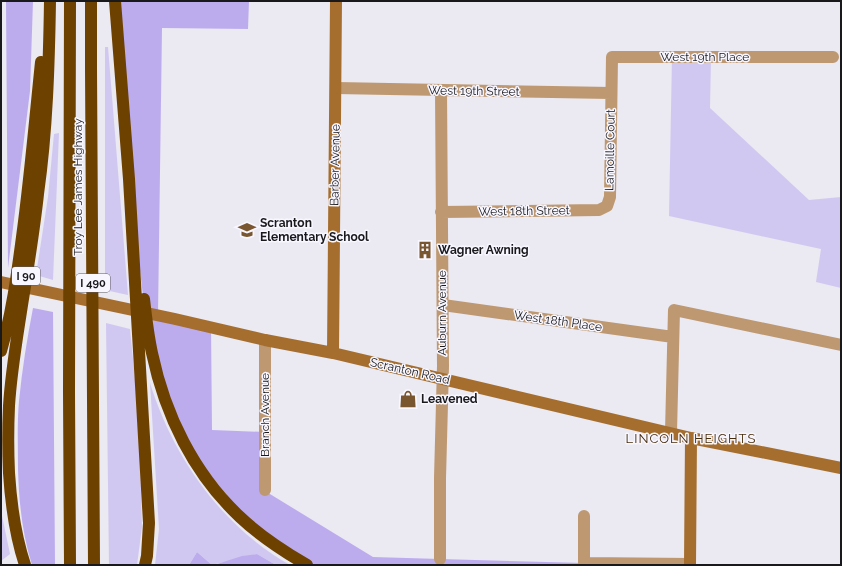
<svg xmlns="http://www.w3.org/2000/svg" width="842" height="566" font-family="Raleway,sans-serif">
<style>
.green{fill:#d1c8f1}
.forest{fill:#bcacee}
.lines{fill:none;stroke-linecap:round;stroke-linejoin:round}
.street{stroke:#bd9871;stroke-width:12}
.secondary{stroke:#a56e2e;stroke-width:12}
.highway{stroke:#6d4100;stroke-width:12}
.labels{text-anchor:middle;dominant-baseline:central;stroke-width:3;stroke-linejoin:round;paint-order:stroke}
.shield{fill:#f8f6ff;stroke:#5c5b60;stroke-width:1}
.shield-label{font-size:11px;font-weight:bold;fill:#19191c}
.street-label{font-size:12px;fill:#19191c;stroke:#f8f6ff}
.poi-label{font-size:12px;font-weight:bold;fill:#19191c;stroke:#f8f6ff;text-anchor:start}
.neighbourhood-label{font-size:13px;letter-spacing:1px;fill:#462b0b;stroke:#f8f6ff}
</style>
<rect width="100%" height="100%" fill="#ebe9f1"/>
<path class="green" d="M105,47H108L128,295L105,290Z
M711,56L710,108L809,200L841,197V288L816,282L821,249L669,216L672,57Z
M59,133L53,280L36,275L48,197L54,134Z
M106,323L130,329L135,379L140,458L142,527L137,565H109Z
M150,383C173,457 221,526 290,565H276L257,554L212,565L197,552L189,565H155L159,529Z
M1,511L10,554L1,561Z"/>
<path class="forest" d="M6,1H33L30,91L8,268Z
M115,1H249L248,29L162,28L158,315L211,328L212,430L265,432V491L373,557L440,559L584,563L690,564L721,565H307L256,531L183,441L147,329L129,179Z
M33,308L53,312L55,565H32C22,533 19,502 18,469C18,446 17,424 19,401C22,370 27,339 33,308Z
M197,552L212,565H189Z
M257,554L276,565H214L242,556Z"/>
<g class="lines">
<path class="street" d="M336,88L611,93
M441,212L599,210L607,206L610,197L612,57H833
M443,305L673,337
M671,432L674,310L841,345
M265,490V340
M584,516V563L690,564
M440,559V478L443,366L441,90"/>
<path class="secondary" d="M1,282L175,319L265,340L333,353L691,438L841,468
M333,353L336,1
M690,565L691,438"/>
<path class="highway" d="M91,1V69L94,565
M115,1L129,179L149,523L147,556L145,565
M144,299C146,317 148,335 152,353C165,415 194,474 240,517C260,536 283,551 307,565
M1,351C12,313 17,275 22,237C30,179 35,120 41,62
M25,565C15,535 11,504 9,473C8,451 8,428 9,406C11,372 17,338 22,305C28,268 34,231 38,194C47,130 49,65 50,1
M70,565L69,392L70,1"/>
</g>
<defs>
<g id="school-bare" transform="scale(1.38)"><path d="M0-5L7-2L0 1L-7-2ZM-4 1L0 2.5L4 1V4Q0 6-4 4Z" fill="#79562f" stroke="#f8f6ff" stroke-width="2.5" paint-order="stroke"/></g>
<g id="building-bare" transform="scale(1.38)"><path d="M-4-6H4V6H1V3H-1V6H-4ZM-2.5-4.3h1.7v1.8h-1.7ZM.8-4.3h1.7v1.8H.8ZM-2.5-1h1.7V.8h-1.7ZM.8-1h1.7V.8H.8Z" fill="#79562f" stroke="#f8f6ff" stroke-width="2.5" paint-order="stroke"/></g>
<g id="shop-bare" transform="scale(1.38)"><path d="M-5-2.5h2.3a2.7 3.5 0 0 1 5.4 0H5L5.5 6h-11ZM-1.5-2.5h3a1.5 2.3 0 0 0-3 0Z" fill="#79562f" stroke="#f8f6ff" stroke-width="2.5" paint-order="stroke"/></g>
</defs>
<g fill-rule="evenodd">
<use href="#school-bare" x="247" y="230"/>
<use href="#building-bare" x="425" y="250"/>
<use href="#shop-bare" x="408" y="399"/>
</g>
<g class="labels">
<g class="shield">
<rect x="12" y="267" width="28" height="18" rx="3"/>
<rect x="76" y="274" width="34" height="18" rx="3"/>
</g>
<g class="shield-label">
<text x="26" y="276">I 90</text>
<text x="93" y="283">I 490</text>
</g>
<g class="street-label">
<text x="705" y="57">West 19th Place</text>
<text transform="translate(474 91) rotate(1)">West 19th Street</text>
<text transform="translate(610 150) rotate(-89)">Lamoille Court</text>
<text transform="translate(335 165) rotate(-89)">Barber Avenue</text>
<text transform="translate(78 187) rotate(-90)">Troy Lee James Highway</text>
<text transform="translate(524 211) rotate(-1)">West 18th Street</text>
<text transform="translate(442 313) rotate(-90)">Auburn Avenue</text>
<text transform="translate(558 321) rotate(8)">West 18th Place</text>
<text transform="translate(410 371) rotate(13)">Scranton Road</text>
<text transform="translate(265 415) rotate(-90)">Branch Avenue</text>
</g>
<g class="poi-label">
<text x="260" y="223">Scranton<tspan x="260" dy="14">Elementary School</tspan></text>
<text x="438" y="250">Wagner Awning</text>
<text x="421" y="399">Leavened</text>
</g>
<g class="neighbourhood-label">
<text x="691" y="438">LINCOLN HEIGHTS</text>
</g>
</g>
<rect width="842" height="566" fill="none" stroke="#19191c" stroke-width="4"/>
</svg>
